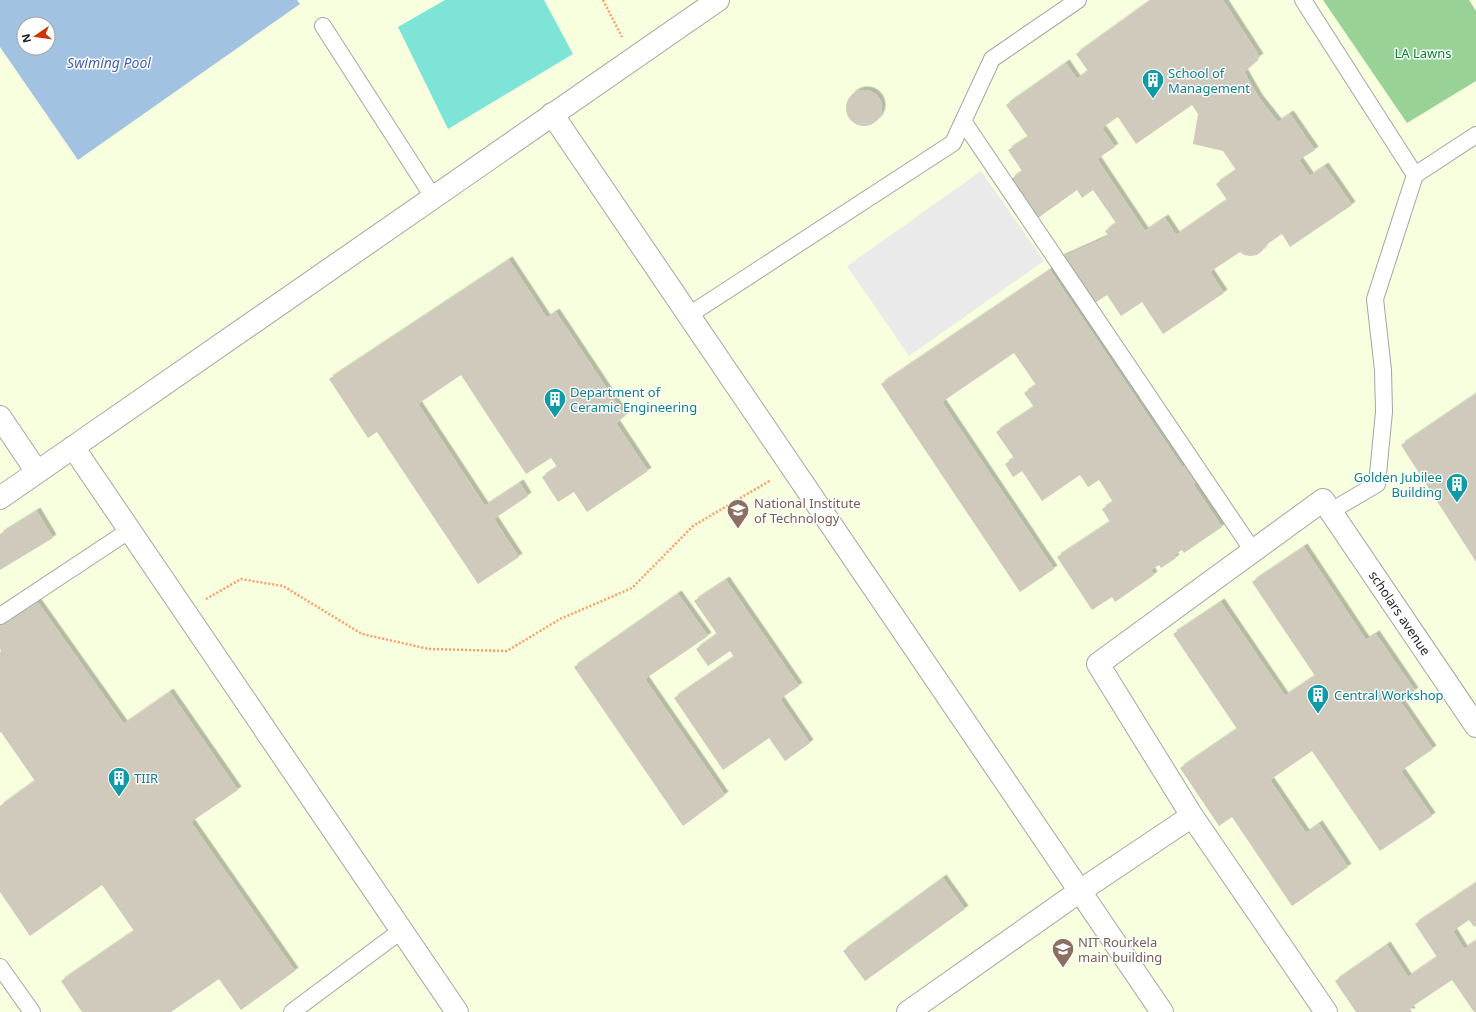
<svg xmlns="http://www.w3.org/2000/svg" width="1476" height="1012" font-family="'Noto Sans',sans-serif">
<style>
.education{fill:#f7ffde;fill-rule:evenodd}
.forest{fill:#98d296}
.pitch{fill:#7de4d7}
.parking{fill:#eaeaea}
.water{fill:#a1c2e1;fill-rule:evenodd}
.building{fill:#d0cabd;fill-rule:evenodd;filter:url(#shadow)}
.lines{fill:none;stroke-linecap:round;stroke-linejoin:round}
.lane-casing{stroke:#a5a5a5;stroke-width:18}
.street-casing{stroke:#a5a5a5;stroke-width:24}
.path{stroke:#ff9d66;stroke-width:2.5;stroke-dasharray:2 2;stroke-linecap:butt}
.lane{stroke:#fff;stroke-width:16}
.street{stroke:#fff;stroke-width:22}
.labels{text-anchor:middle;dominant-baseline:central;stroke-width:3;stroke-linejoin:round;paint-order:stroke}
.park-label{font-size:13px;fill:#048530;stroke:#fff}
.culture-label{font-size:13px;fill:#0d838f;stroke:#fff;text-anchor:start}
.education-label{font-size:13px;fill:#785e54;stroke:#fff;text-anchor:start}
.street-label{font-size:13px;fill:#1e1e1e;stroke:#fff}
.water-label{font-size:14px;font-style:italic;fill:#4460b5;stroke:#fff}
</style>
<defs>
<filter id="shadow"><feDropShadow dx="3.5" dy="-3.5" stdDeviation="0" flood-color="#0004"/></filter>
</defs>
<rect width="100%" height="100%" fill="#f0efe4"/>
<path class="education" d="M0,0H1476V1012H0ZM24,24H48V48H24Z"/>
<path class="forest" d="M1323,0H1469L1476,11V81L1407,123Z"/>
<path class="pitch" d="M445,0H544L573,54L448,129L398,27Z"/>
<path class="parking" d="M981,171L1044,261L909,356L847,266Z"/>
<path class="water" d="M0,0H297L300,4L78,160L0,47ZM24,24H48V48H24Z"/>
<path class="building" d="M1151,0H1223L1260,57L1254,61L1255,63L1244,72L1259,98L1278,122L1290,114L1315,150L1299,160L1310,176L1325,166L1352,205L1290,247L1282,234L1266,245L1262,251L1257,255L1250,256L1244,255L1240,252L1210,272L1224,293L1163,334L1142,302L1121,316L1107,295L1095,303L1060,258L1109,236L1105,231L1116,223L1093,190L1082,198L1077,190L1038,218L1011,179L1022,171L1008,150L1028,137L1006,105L1066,63L1077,79L1088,71L1076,54ZM1192,105L1198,114L1193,144L1223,151L1236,170L1216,184L1227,200L1176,235L1165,218L1145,231L1097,159L1115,147L1102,128L1118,117L1136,144Z
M846 108a18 18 0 1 1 36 0a18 18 0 1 1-36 0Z
M509,260L547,318L556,312L625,416L616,423L648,471L587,512L574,492L558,502L542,477L557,467L551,458L526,474L461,375L418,404L485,506L520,483L528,496L494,519L519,557L478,584L377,432L368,438L329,379Z
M1050,270L1183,468L1186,466L1197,482L1193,484L1222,527L1184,553L1182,550L1174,555L1176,558L1161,568L1159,565L1151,570L1154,575L1115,602L1112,597L1092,610L1057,557L1110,522L1102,509L1113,502L1099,480L1088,487L1080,475L1042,501L1022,471L1013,477L1005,464L1014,458L996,432L1034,407L1024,393L1036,385L1014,353L942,402L1054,569L1020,592L881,384Z
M1476,394V562L1401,445Z
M37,511L53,538L0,570V534Z
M1304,547L1366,640L1376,634L1415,691L1400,701L1433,749L1401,771L1432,816L1380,851L1312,751L1270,780L1306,833L1319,824L1348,867L1292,906L1232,817L1219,826L1180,768L1237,729L1173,634L1221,602L1285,696L1315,676L1252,582Z
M726,580L799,686L780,699L810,743L785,761L769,738L723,770L674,698L734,657L730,651L708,666L696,649L717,634L694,601Z
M678,594L708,636L645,679L725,795L683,826L574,667Z
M34,597L124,724L170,692L238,790L191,822L295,971L241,1010L219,979L171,1012H82L61,981L134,931L102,885L30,936L0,892V806L35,781L1,732L0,733V652L1,651L0,648V620Z
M943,878L965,909L865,981L843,951Z
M1476,883V925L1474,927L1469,920L1453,931L1464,949L1476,941V1012H1474L1452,980L1410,1008L1412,1012H1356L1335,981L1387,945L1408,977L1437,957L1415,924Z"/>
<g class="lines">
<g class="lane-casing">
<path id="lane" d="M1303,0L1415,175
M323,26L433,197
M963,121L1253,551
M689,315L953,143L992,59L1078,0
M1331,511L1377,484L1384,412L1383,370L1375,299L1415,175L1476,135
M0,616L130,530
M0,967L32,1012
M292,1012L402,930"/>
</g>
<g class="street-casing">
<path id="street" d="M552,114L1162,1012
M0,417L37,472
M73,447L457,1012
M0,498L718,0
M908,1012L1080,891L1192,816
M1326,1012L1192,816L1098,664L1323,500L1476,726"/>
</g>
<path class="path" d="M603,0L622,37
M206,599L241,579L283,586L362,634L429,649L507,651L560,619L632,588L693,526L771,480"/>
<use href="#lane" class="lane"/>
<use href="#street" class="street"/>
</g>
<defs>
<g id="building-pin" transform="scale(1.15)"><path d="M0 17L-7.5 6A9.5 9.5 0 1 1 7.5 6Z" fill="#0f9aa8" stroke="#fff"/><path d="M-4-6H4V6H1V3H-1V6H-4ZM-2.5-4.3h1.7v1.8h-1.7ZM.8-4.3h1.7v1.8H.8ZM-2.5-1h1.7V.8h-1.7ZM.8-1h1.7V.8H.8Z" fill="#fff"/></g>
<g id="university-pin" transform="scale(1.15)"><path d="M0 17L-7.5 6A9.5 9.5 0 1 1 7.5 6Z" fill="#8d6e63" stroke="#fff"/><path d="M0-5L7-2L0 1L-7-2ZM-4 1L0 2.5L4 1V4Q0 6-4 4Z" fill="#fff"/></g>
</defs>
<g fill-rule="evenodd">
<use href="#building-pin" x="1153" y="80"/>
<use href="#building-pin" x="555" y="399"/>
<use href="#building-pin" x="1457" y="484"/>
<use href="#university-pin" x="738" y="510"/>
<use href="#building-pin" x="1318" y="695"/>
<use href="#building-pin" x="119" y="778"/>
<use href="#university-pin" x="1063" y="949"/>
</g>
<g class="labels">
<g class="park-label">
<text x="1423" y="53">LA Lawns</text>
</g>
<g class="culture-label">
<text x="1168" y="73">School of<tspan x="1168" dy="15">Management</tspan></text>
<text x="570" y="392">Department of<tspan x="570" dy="15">Ceramic Engineering</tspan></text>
<text x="1442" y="477" text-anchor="end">Golden Jubilee<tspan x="1442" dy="15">Building</tspan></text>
<text x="1334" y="695">Central Workshop</text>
<text x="134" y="778">TIIR</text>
</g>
<g class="education-label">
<text x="754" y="503">National Institute<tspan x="754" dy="15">of Technology</tspan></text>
<text x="1078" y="942">NIT Rourkela<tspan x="1078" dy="15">main building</tspan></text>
</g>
<g class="street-label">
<text transform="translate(1400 613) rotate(56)">scholars avenue</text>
</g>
<g class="water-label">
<text x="109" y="62">Swiming Pool</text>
</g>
</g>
<g transform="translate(36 36) rotate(257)"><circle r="19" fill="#ffffff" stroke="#a5a5a5"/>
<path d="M0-3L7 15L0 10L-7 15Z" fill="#cd3500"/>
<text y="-6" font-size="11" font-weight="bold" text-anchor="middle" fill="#1e1e1e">N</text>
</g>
</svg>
